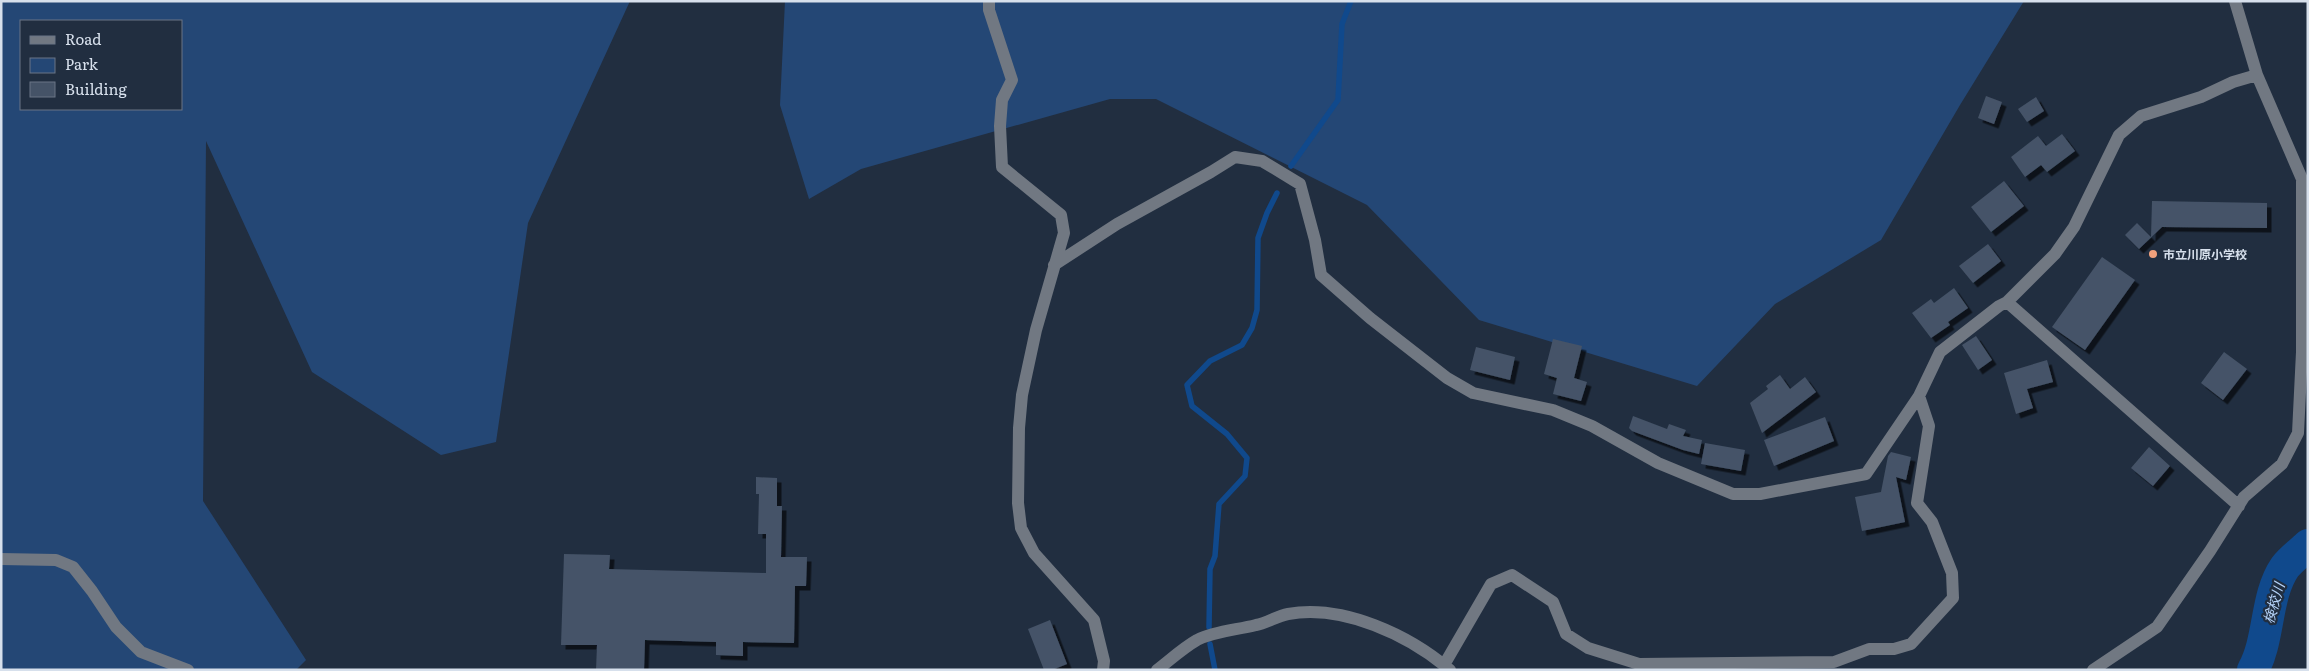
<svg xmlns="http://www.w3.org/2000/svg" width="2309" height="671" font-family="Literata,'Noto Sans JP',serif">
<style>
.green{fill:#244775;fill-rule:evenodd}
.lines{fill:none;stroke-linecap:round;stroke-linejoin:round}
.stream{stroke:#10498c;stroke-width:5.5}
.river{stroke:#10498c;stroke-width:32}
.building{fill:#455367;filter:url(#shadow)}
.minor{stroke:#717882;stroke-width:12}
.poi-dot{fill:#f1a17c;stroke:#212e40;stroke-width:2}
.labels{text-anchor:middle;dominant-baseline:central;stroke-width:4.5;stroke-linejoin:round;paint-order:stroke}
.poi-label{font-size:12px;font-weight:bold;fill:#d7e0ec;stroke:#212e40;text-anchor:start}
.water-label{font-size:14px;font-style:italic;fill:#b5d2f8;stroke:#212e40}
</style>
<defs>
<filter id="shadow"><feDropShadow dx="4.5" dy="4.5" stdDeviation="0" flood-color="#0009"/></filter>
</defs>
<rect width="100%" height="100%" fill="#212e40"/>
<path class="green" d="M1,1H630L528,223L496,442L441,455L312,372L206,141L203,501L306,660L296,670H1ZM21,21H181V109H21Z
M785,1H2024L1960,105L1881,240L1775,304L1697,386L1479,320L1367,205L1156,99H1110L861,169L809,199L780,105Z"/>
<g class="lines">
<path class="stream" d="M1291,166L1338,100L1342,24L1351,1
M1209,627L1210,569L1215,556L1219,504L1245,476L1247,458L1227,434L1192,406L1187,385L1210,361L1242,345L1252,328L1257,310L1258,238L1267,213L1277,193
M1210,644L1215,670"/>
<path class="river" d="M2253,670C2270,640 2265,596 2285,567C2291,559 2301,552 2308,545"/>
</g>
<path class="building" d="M1986,96L2002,102L1994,124L1978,118Z
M2036,97L2044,111L2027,122L2018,109Z
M2062,134L2075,151L2047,172L2041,165L2025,177L2011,157L2038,136L2046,146Z
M2004,181L2024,206L1991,232L1971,207Z
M2152,201L2267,203V228L2162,227L2139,249L2125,235L2137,223L2151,237Z
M1988,244L2001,261L1973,283L1959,266Z
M2102,257L2135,280L2085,350L2052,327Z
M1954,288L1968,308L1948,322L1950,325L1931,338L1912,313L1931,299L1934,303Z
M1976,336L1992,360L1978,370L1962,345Z
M1553,339L1582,346L1574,378L1587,382L1581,401L1553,394L1557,378L1544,374Z
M1476,347L1515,357L1510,380L1470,370Z
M2224,352L2247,369L2223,400L2201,383Z
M2047,360L2053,382L2027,389L2033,408L2016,414L2004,373Z
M1780,375L1790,389L1805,377L1816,392L1762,433L1750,403L1768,389L1766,386Z
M1633,416L1667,429L1669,424L1686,430L1683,436L1702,440L1699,454L1683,450L1632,431L1629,428Z
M1825,417L1834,441L1774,466L1764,440Z
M1705,443L1745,450L1741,471L1701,464Z
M2149,447L2170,466L2153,486L2131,468Z
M1891,452L1911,457L1906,480L1896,477L1905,522L1862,531L1855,497L1881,492L1888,456Z
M756,477L777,478V506H782L781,557H807L806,586H795L794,643L743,642V656L716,655V642L645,640L644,670H596L597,645H561L564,554L610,555L609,569L766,573V534H758L759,494H756Z
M1050,620L1067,664L1052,670H1044L1028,629Z"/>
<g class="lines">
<path class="minor" d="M989,1V10L1012,80L1002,100L1000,126L1002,167L1061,215L1064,233L1036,330L1022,395L1019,428L1018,503L1021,528L1034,553L1094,620L1104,661L1103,670
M1054,265L1117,224L1211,172L1235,157L1262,161L1300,184L1315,240L1321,275L1370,318L1447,378L1473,393L1553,410L1592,426L1658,463L1733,494H1760L1866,474L1919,396L1940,352L1999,306L2007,302L2055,254L2074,227L2119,135L2141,116L2201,97L2233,82L2257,75
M2007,302L2239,506
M1,559L56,560L73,567L92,591L116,627L141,652L188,670
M1444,665L1491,584L1512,575L1553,602L1566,634L1588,648L1639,664L1834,662L1869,649H1894L1911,644L1953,598L1952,573L1932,522L1917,503L1929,426L1919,396
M1157,670C1170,660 1183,648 1197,640C1215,631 1237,630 1256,625C1267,623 1277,616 1288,614C1343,604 1409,635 1450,670
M2093,670L2157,627L2210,551L2244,497L2282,464L2298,433L2302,352V179L2257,75L2235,1"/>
</g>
<circle class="poi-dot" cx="2153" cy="254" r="5"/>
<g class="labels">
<g class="poi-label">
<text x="2163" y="254">市立川原小学校</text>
</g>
<g class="water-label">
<text transform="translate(2273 603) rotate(-74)">検校川</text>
</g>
</g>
<rect width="2309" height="671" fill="none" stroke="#d7e0ec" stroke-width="5"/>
<rect x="20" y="20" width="162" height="90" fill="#212e40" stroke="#6a7585"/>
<rect x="30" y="36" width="25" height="8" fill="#717882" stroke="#6a7585"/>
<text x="65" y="45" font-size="15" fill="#d7e0ec">Road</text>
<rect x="30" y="58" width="25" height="15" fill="#244775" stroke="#6a7585"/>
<text x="65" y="70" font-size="15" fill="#d7e0ec">Park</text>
<rect x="30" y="82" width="25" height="15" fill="#455367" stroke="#6a7585"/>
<text x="65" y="95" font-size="15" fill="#d7e0ec">Building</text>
</svg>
